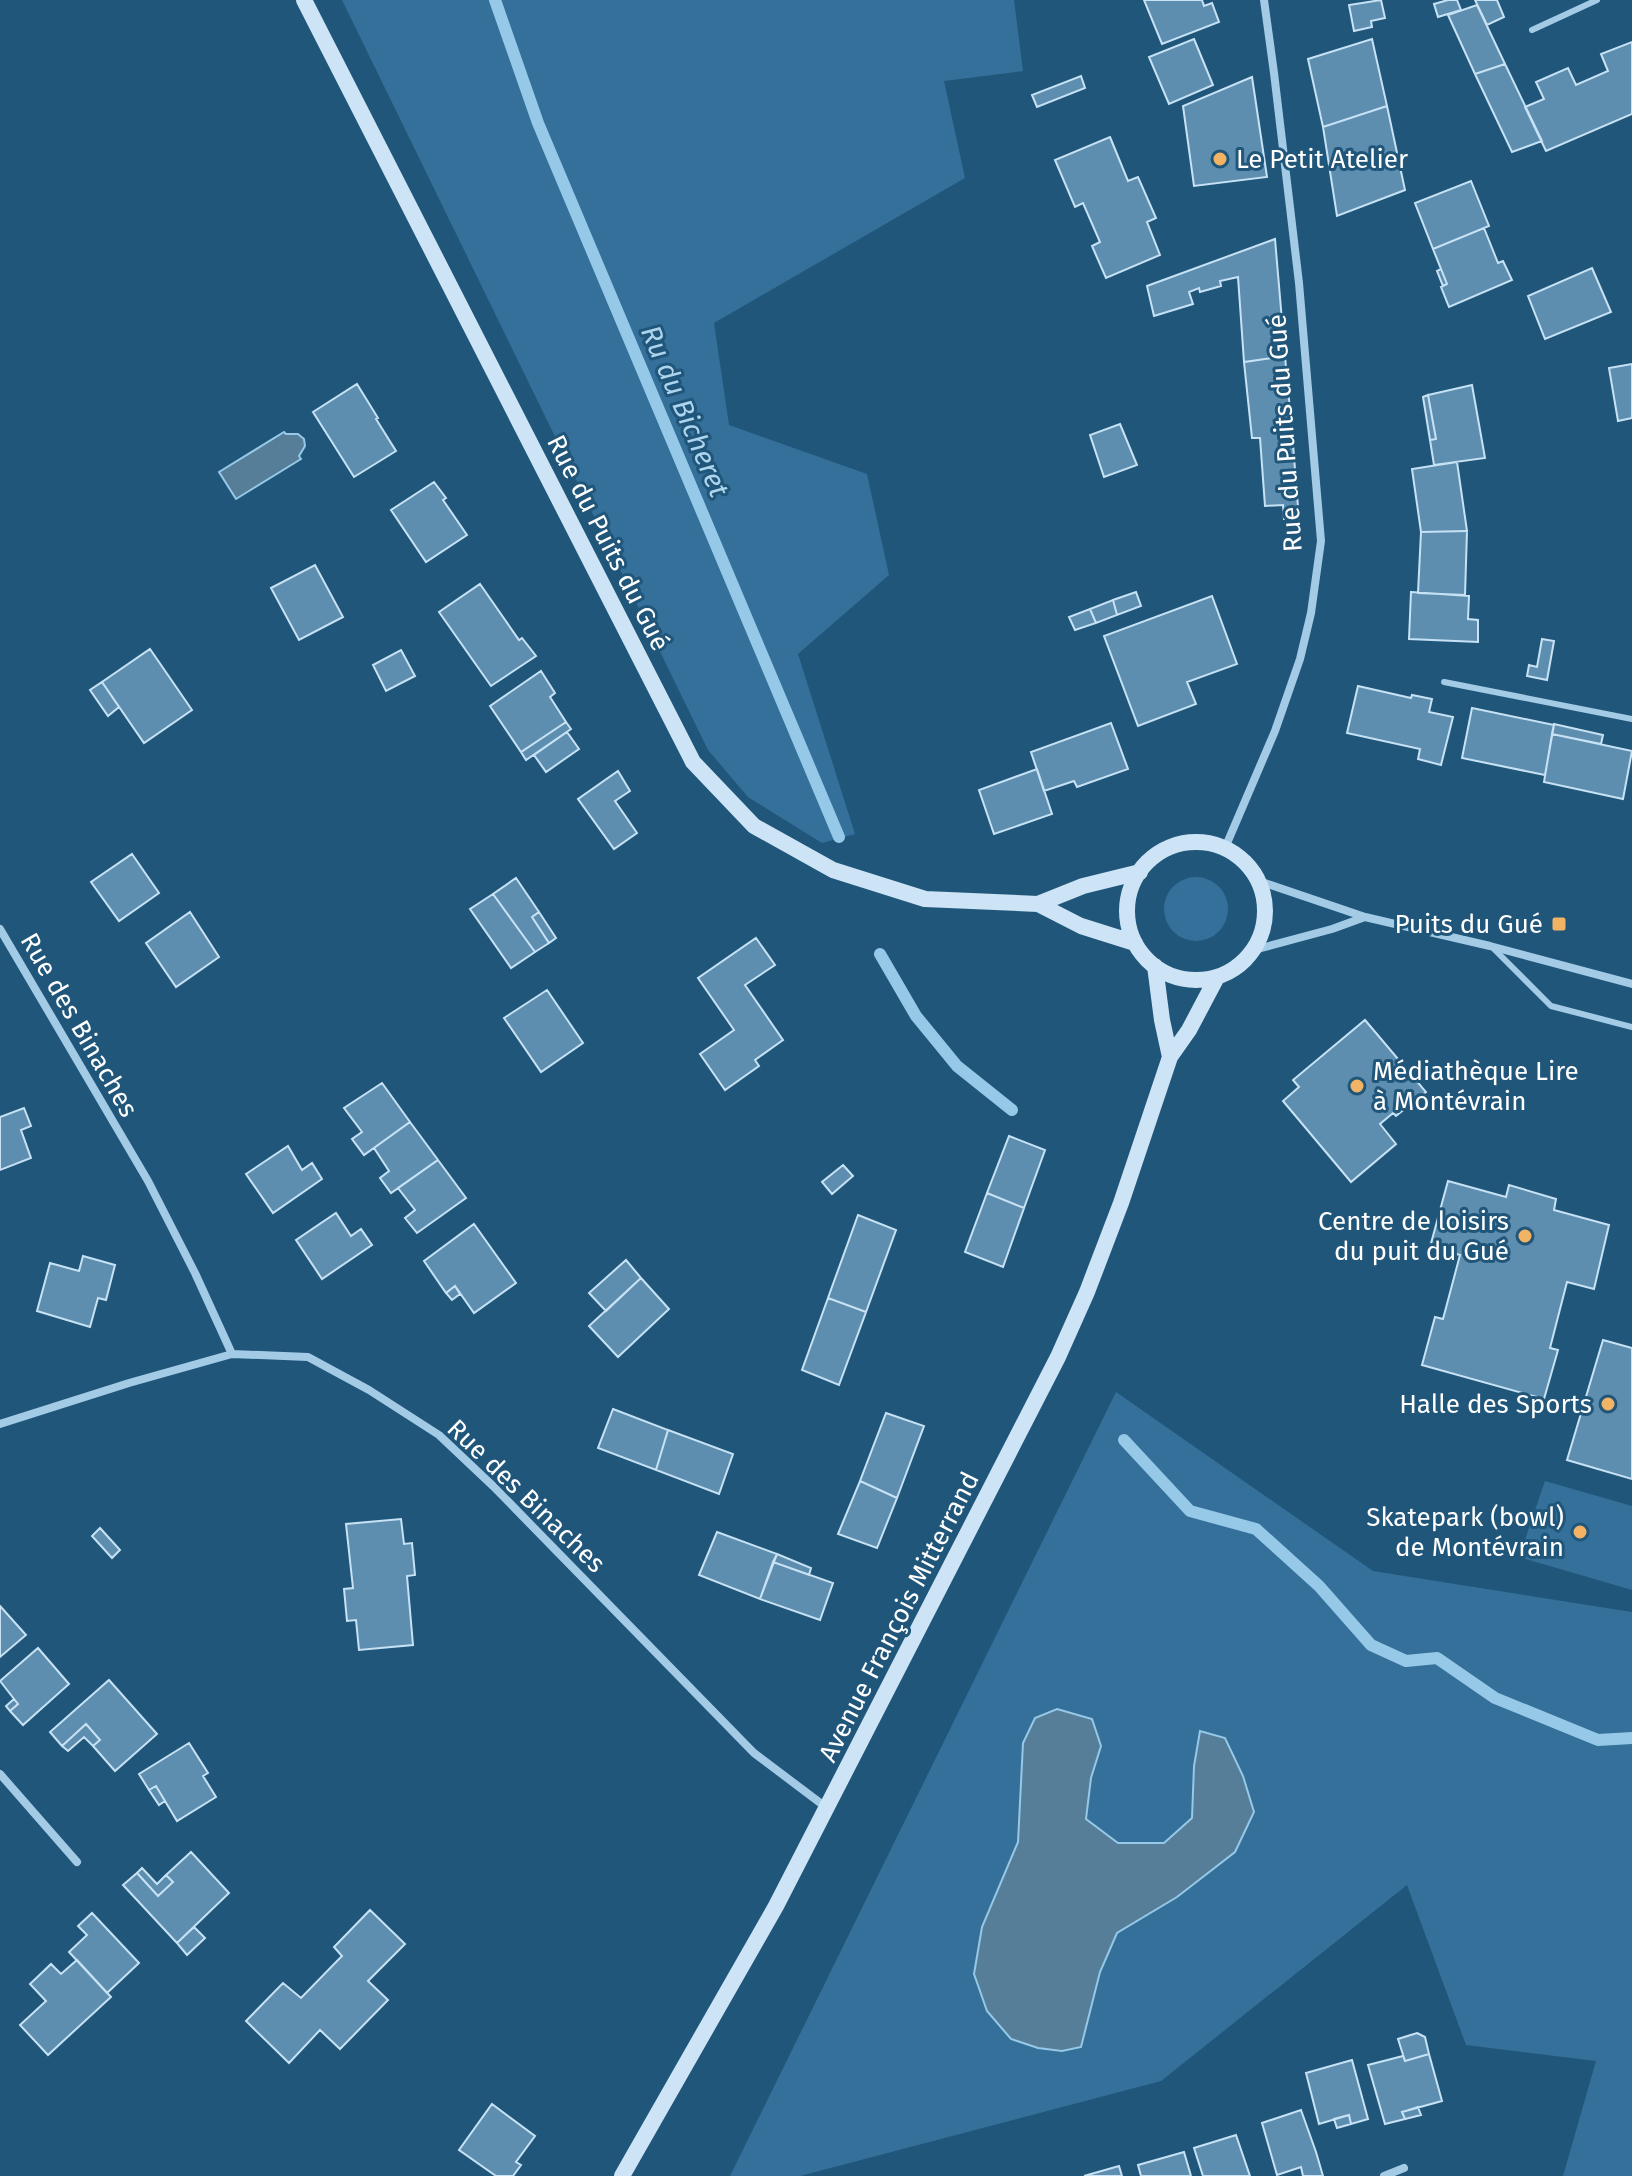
<svg xmlns="http://www.w3.org/2000/svg" width="1632" height="2176" font-family="'Fira Sans',sans-serif">
<style>
.green{fill:#347099}
.water{fill:#577e98;stroke:#96c8e7;stroke-width:2}
.lines{fill:none;stroke-linecap:round;stroke-linejoin:round}
.stream{stroke:#96c8e7;stroke-width:12}
.building{fill:#5e8eaf;stroke:#c6e2f4;stroke-width:2}
.lane{stroke:#a3cbe6;stroke-width:6}
.street{stroke:#a3cbe6;stroke-width:8}
.secondary{stroke:#cce4f5;stroke-width:16}
.poi-dot{fill:#f2b464;stroke:#21567b;stroke-width:3}
.labels{text-anchor:middle;dominant-baseline:central;stroke-width:6;stroke-linejoin:round;paint-order:stroke}
.poi-label{font-size:26px;fill:#fff;stroke:#21567b;text-anchor:end}
.street-label{font-size:26px;fill:#fff;stroke:#21567b}
.water-label{font-size:28px;font-style:italic;fill:#aed5ee;stroke:#21567b}
</style>
<rect width="100%" height="100%" fill="#21567b"/>
<path class="green" d="M342,0H1014L1023,71L944,81L965,178L714,323L729,425L867,474L889,575L798,654L855,834L822,843L748,797L708,750Z
M1164 909a32 32 0 1 1 64 0a32 32 0 1 1-64 0Z
M1116,1392L1373,1571L1632,1612V2176H1563L1596,2061L1466,2045L1407,1885L1161,2081L800,2176H730Z
M1545,1481L1632,1506V1590L1519,1557Z"/>
<path class="water" d="M284,432L286,434H298L304,439L305,446L299,456L301,459L236,499L219,472Z
M1057,1709L1092,1719L1101,1746L1091,1778L1086,1819L1118,1843H1164L1192,1818L1194,1766L1200,1731L1225,1738L1243,1776L1254,1812L1235,1852L1177,1897L1117,1933L1100,1972L1081,2047L1062,2051L1038,2048L1011,2039L987,2011L974,1974L982,1927L1018,1842L1023,1743L1035,1718Z"/>
<g class="lines">
<path class="stream" d="M495,0L538,123L839,837
M880,954L916,1016L957,1066L1012,1110
M1124,1440L1190,1511L1256,1529L1319,1586L1371,1645L1406,1661L1437,1658L1495,1698L1598,1740L1632,1738"/>
</g>
<path class="building" d="M1144,0H1202L1204,6L1212,3L1219,22L1162,44Z
M1381,0L1385,18L1371,21L1372,27L1354,31L1349,5Z
M1448,0H1457L1461,10L1438,17L1434,4Z
M1475,0H1497L1504,17L1487,25Z
M1477,5L1505,64L1475,74L1448,15Z
M1194,39L1213,85L1169,104L1149,57Z
M1372,39L1387,106L1323,127L1308,59Z
M1632,42V114L1546,151L1525,107L1544,99L1536,82L1568,68L1576,85L1608,71L1601,54Z
M1505,64L1542,141L1512,152L1475,74Z
M1081,76L1085,88L1037,107L1032,95Z
M1252,77L1267,177L1194,186L1183,106Z
M1387,106L1405,190L1337,216L1323,127Z
M1110,137L1128,181L1138,177L1156,218L1147,222L1160,255L1106,278L1092,246L1100,242L1083,203L1075,207L1055,160Z
M1471,181L1489,226L1433,249L1415,203Z
M1484,228L1498,263L1503,261L1512,280L1449,307L1441,287L1447,284L1433,249Z
M1275,239L1285,356L1244,362L1238,277L1220,281L1221,286L1200,292L1199,288L1189,292L1193,304L1154,316L1147,286Z
M1592,268L1611,312L1545,339L1528,296Z
M1441,269L1447,284L1443,286L1437,271Z
M1285,356L1292,432L1299,519H1284L1283,505L1265,506L1260,438H1252L1244,362Z
M1632,364V418L1618,421L1609,368Z
M357,384L378,418L376,419L396,451L354,477L313,412Z
M1472,385L1485,458L1434,465L1430,440L1436,439L1428,395Z
M1428,395L1436,439L1430,440L1423,397Z
M1120,424L1137,465L1104,477L1090,435Z
M1457,462L1467,531L1421,532L1412,469Z
M434,482L446,498L443,500L467,535L426,562L391,510Z
M1467,531L1465,595L1418,593L1421,532Z
M315,565L343,617L299,640L271,588Z
M480,584L519,640L522,638L536,656L491,686L439,612Z
M1136,592L1141,606L1117,615L1113,600Z
M1411,592L1469,596L1468,619L1478,620V642L1409,639Z
M1212,596L1237,664L1187,682L1196,704L1138,726L1104,636Z
M1113,600L1117,615L1096,623L1090,609Z
M1090,609L1096,623L1075,630L1069,617Z
M1542,639L1554,641L1547,680L1527,676L1529,665L1537,667Z
M150,649L192,710L144,743L102,682Z
M401,650L415,676L386,691L373,665Z
M541,671L555,693L550,697L566,722L521,752L490,706Z
M102,682L119,707L108,716L90,690Z
M1358,686L1411,698L1412,695L1432,699L1429,712L1453,717L1441,765L1418,759L1420,749L1347,733Z
M1472,708L1554,725L1545,775L1462,758Z
M566,722L571,729L526,760L521,752Z
M1111,723L1128,769L1077,787L1074,781L1044,791L1031,752Z
M1554,724L1603,735L1601,744L1552,734Z
M567,732L579,749L546,772L534,755Z
M1552,734L1632,751L1623,799L1544,782Z
M1037,769L1052,814L994,834L979,790Z
M618,771L630,791L615,801L637,833L614,849L578,799Z
M132,854L159,893L119,921L91,882Z
M516,878L539,912L532,917L549,943L535,952L493,894Z
M493,894L535,952L511,968L470,909Z
M190,912L219,957L176,987L146,943Z
M539,912L556,938L549,943L532,917Z
M756,938L775,965L745,985L783,1040L755,1060L759,1066L725,1090L700,1054L734,1030L698,978Z
M547,990L583,1043L541,1072L504,1018Z
M1365,1020L1426,1092L1396,1116L1393,1113L1380,1124L1396,1144L1351,1182L1283,1101L1299,1087L1293,1080Z
M382,1083L410,1122L364,1155L352,1139L362,1132L344,1108Z
M24,1108L31,1126L21,1130L31,1158L0,1170V1117Z
M410,1122L438,1160L391,1193L380,1178L389,1171L374,1148Z
M1009,1136L1045,1150L1024,1208L987,1193Z
M288,1146L302,1170L312,1163L322,1179L273,1213L246,1174Z
M438,1160L466,1198L417,1233L405,1218L415,1210L398,1188Z
M843,1165L853,1176L832,1194L822,1182Z
M1448,1181L1506,1197L1509,1185L1556,1199L1554,1210L1609,1225L1594,1289L1567,1282L1550,1348L1558,1350L1544,1399L1422,1365L1435,1317L1443,1319L1460,1255L1430,1247Z
M987,1193L1024,1208L1003,1267L965,1252Z
M336,1213L351,1236L361,1229L372,1245L322,1279L296,1240Z
M858,1215L896,1230L866,1312L828,1298Z
M474,1224L516,1283L474,1313L455,1286L446,1293L424,1261Z
M83,1256L115,1265L106,1300L98,1298L90,1327L37,1311L50,1263L79,1271Z
M626,1260L641,1278L606,1311L589,1293Z
M641,1278L669,1309L618,1357L589,1326Z
M455,1286L460,1294L452,1300L446,1293Z
M828,1298L866,1312L839,1385L802,1370Z
M1603,1340L1632,1348V1479L1567,1460Z
M613,1409L668,1430L656,1470L598,1448Z
M886,1413L924,1426L897,1498L860,1481Z
M668,1430L733,1454L719,1494L656,1470Z
M860,1481L897,1498L877,1548L838,1534Z
M401,1519L404,1544L412,1543L415,1575L407,1576L413,1645L359,1650L356,1620L347,1621L344,1589L353,1588L346,1524Z
M100,1528L120,1550L112,1558L92,1536Z
M717,1532L777,1554L760,1599L699,1575Z
M777,1554L811,1568L809,1575L773,1562Z
M773,1562L833,1583L820,1620L760,1599Z
M0,1606L26,1635L0,1657Z
M38,1648L69,1684L23,1725L10,1711L18,1704L0,1681Z
M109,1680L157,1734L115,1771L93,1746L100,1740L86,1724L62,1746L50,1732Z
M14,1699L18,1704L10,1711L6,1706Z
M86,1724L100,1740L93,1746L84,1737L68,1751L62,1746Z
M189,1743L208,1773L203,1776L216,1797L177,1821L156,1786L149,1790L139,1774Z
M156,1786L165,1801L159,1805L149,1790Z
M191,1852L229,1893L177,1943L123,1885L137,1873L158,1896L173,1882L166,1875Z
M142,1868L157,1884L166,1875L173,1882L158,1896L137,1873Z
M370,1910L405,1944L368,1981L388,2000L340,2049L320,2030L289,2063L246,2021L283,1983L301,1998L342,1956L334,1947Z
M92,1913L139,1963L107,1993L69,1952L87,1935L78,1926Z
M194,1927L205,1938L187,1955L177,1943Z
M77,1960L111,1997L48,2055L20,2025L46,2001L30,1984L51,1964L61,1974Z
M1417,2033L1425,2037L1429,2054L1405,2061L1398,2039Z
M1429,2054L1442,2101L1402,2112L1405,2119L1385,2124L1368,2065L1403,2056L1405,2061Z
M1352,2060L1368,2119L1351,2124L1349,2115L1319,2124L1306,2073Z
M492,2104L535,2136L516,2162L521,2165L513,2176H496L459,2150Z
M1418,2107L1421,2115L1405,2119L1402,2112Z
M1301,2110L1316,2152L1323,2176H1303L1301,2167L1277,2175L1262,2123Z
M1349,2115L1351,2124L1337,2128L1334,2119Z
M1236,2135L1250,2176H1203L1194,2148Z
M1184,2152L1191,2176H1141L1138,2165Z
M1119,2166L1122,2176H1084Z"/>
<g class="lines">
<path class="lane" d="M1532,30L1597,0
M1444,682L1632,719
M1493,948L1551,1006L1632,1027"/>
<path class="street" d="M1225,848L1275,731L1300,659L1311,613L1321,541L1299,283L1274,73L1264,0
M1259,881L1365,917L1490,946L1632,984
M0,929L148,1181L195,1273L232,1354
M1254,950L1332,929L1365,917
M0,1424L129,1383L232,1354L308,1357L369,1390L439,1435L493,1486L754,1753L827,1808
M0,1774L77,1862
M1384,2176L1404,2168"/>
<path class="secondary" d="M304,0L693,762L754,826L833,870L925,899L1038,904L1081,926L1135,943
M1127 911a69 69 0 1 1 138 0a69 69 0 1 1-138 0Z
M1038,904L1083,886L1140,872
M1155,966L1162,1020L1170,1057
M622,2176L776,1906L1058,1357L1087,1292L1121,1203L1170,1057L1189,1030L1217,977"/>
</g>
<g class="poi-dot">
<circle cx="1220" cy="159" r="8"/>
<rect x="1551" y="916" width="16" height="16" rx="4"/>
<circle cx="1357" cy="1086" r="8"/>
<circle cx="1525" cy="1236" r="8"/>
<circle cx="1608" cy="1404" r="8"/>
<circle cx="1580" cy="1532" r="8"/>
</g>
<g class="labels">
<g class="poi-label">
<text x="1236" y="159" text-anchor="start">Le Petit Atelier</text>
<text x="1543" y="924">Puits du Gué</text>
<text x="1373" y="1071" text-anchor="start">Médiathèque Lire<tspan x="1373" dy="30">à Montévrain</tspan></text>
<text x="1509" y="1221">Centre de loisirs<tspan x="1509" dy="30">du puit du Gué</tspan></text>
<text x="1592" y="1404">Halle des Sports</text>
<text x="1564" y="1517">Skatepark (bowl)<tspan x="1564" dy="30">de Montévrain</tspan></text>
</g>
<g class="street-label">
<text transform="translate(1285 433) rotate(-94)">Rue du Puits du Gué</text>
<text transform="translate(608 543) rotate(63)">Rue du Puits du Gué</text>
<text transform="translate(79 1025) rotate(60)">Rue des Binaches</text>
<text transform="translate(526 1496) rotate(44)">Rue des Binaches</text>
<text transform="translate(899 1617) rotate(-63)">Avenue François Mitterrand</text>
</g>
<g class="water-label">
<text transform="translate(685 411) rotate(67)">Ru du Bicheret</text>
</g>
</g>
</svg>
